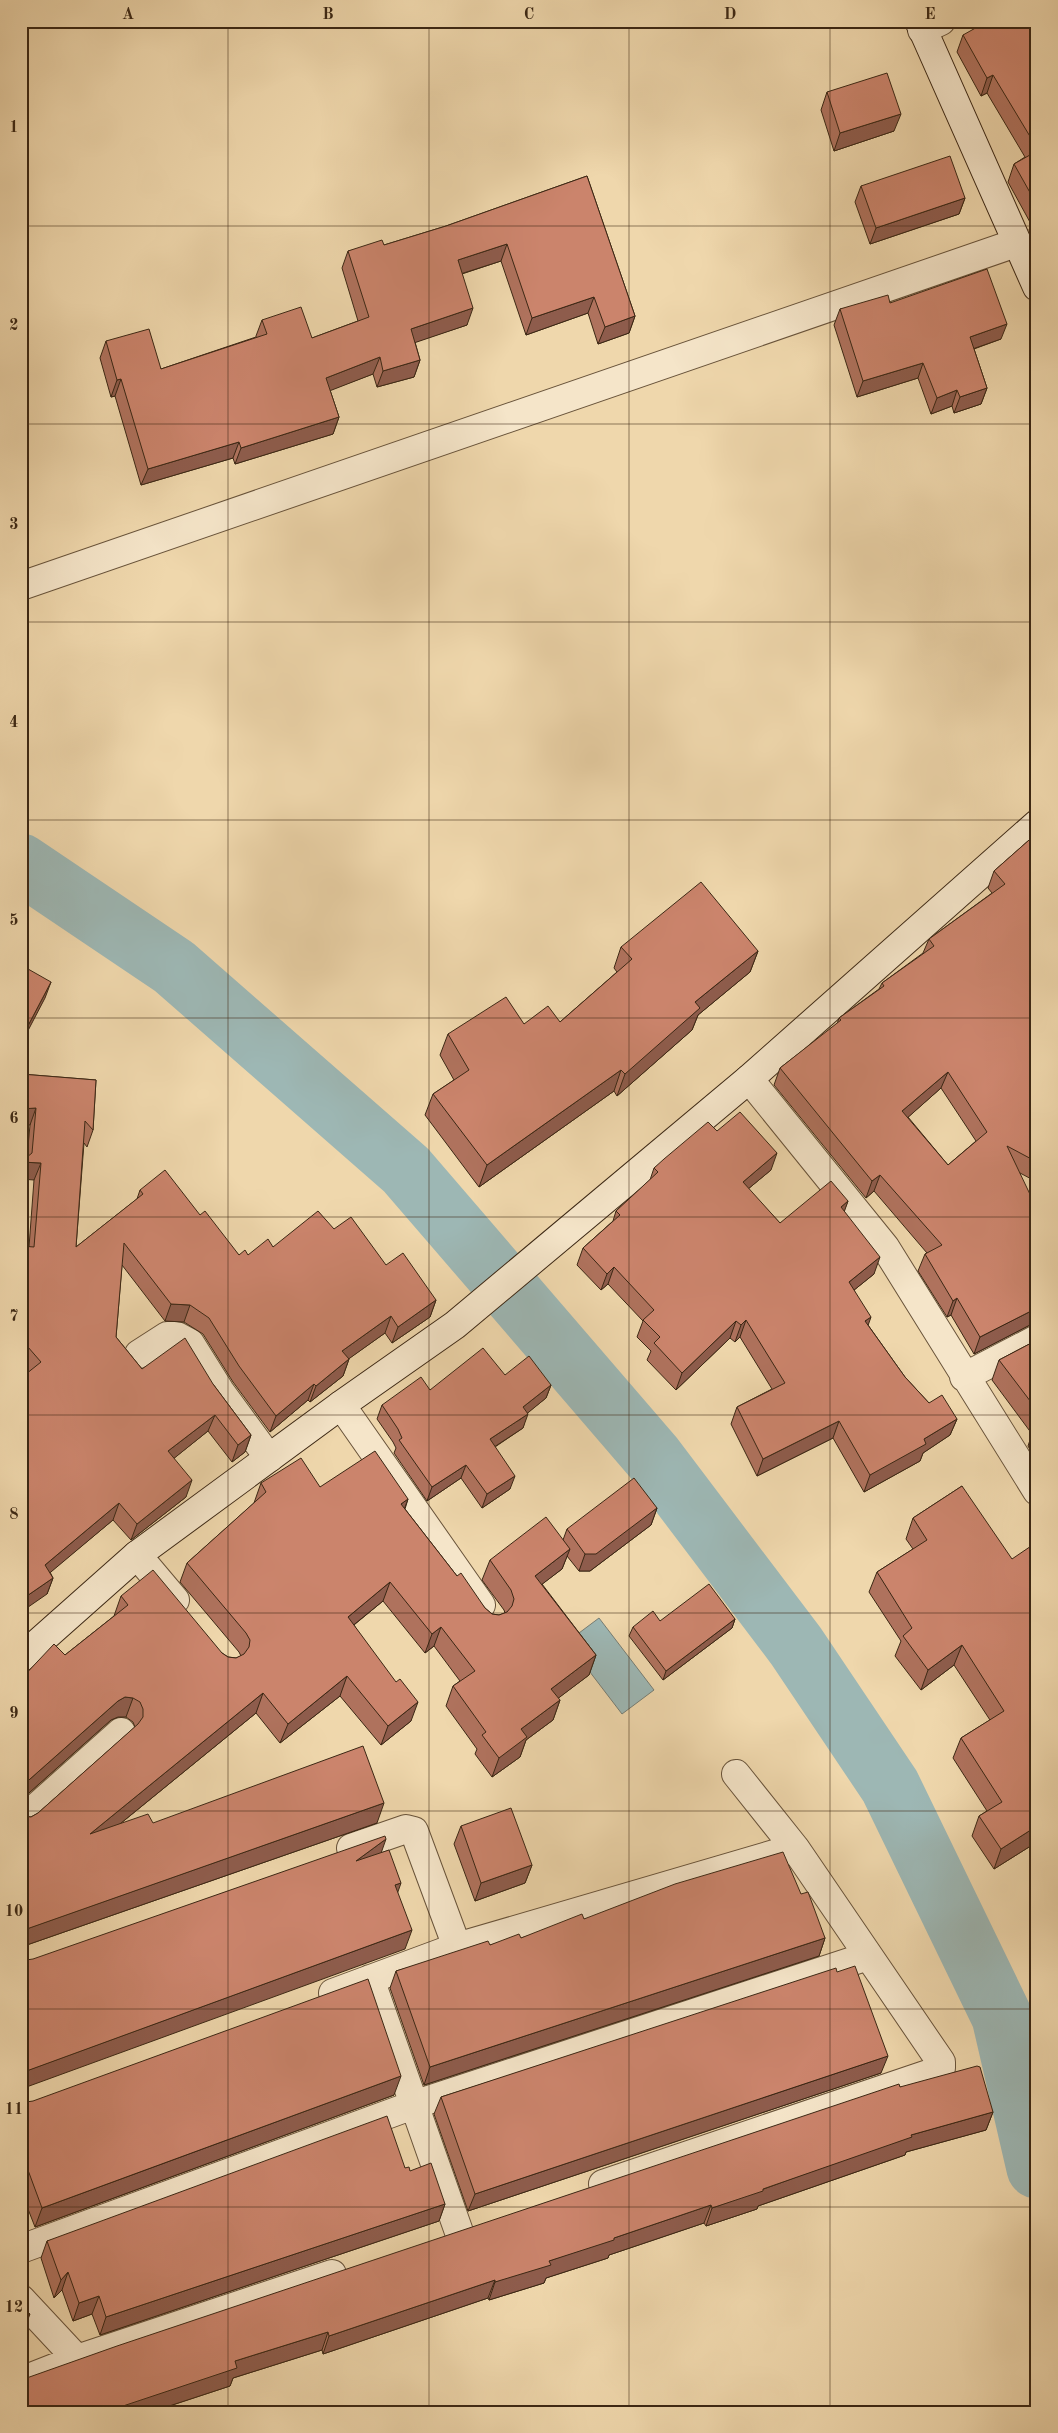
<svg xmlns="http://www.w3.org/2000/svg" width="1058" height="2433" font-family="'Old Standard TT',serif">
<style>
.water{fill:#9db7b4;stroke:#767d74}
.lines{fill:none;stroke-linecap:round;stroke-linejoin:round}
.river{stroke:#9db7b4;stroke-width:61}
.street-casing{stroke:#68533a;stroke-width:30}
.secondary-casing{stroke:#3b2714;stroke-width:30}
.street{stroke:#f5e5c9;stroke-width:28}
.secondary{stroke:#f5e5c9;stroke-width:28}
.wall{fill:#af725d;stroke:#3b2714;fill-rule:evenodd}
.shaded-wall{fill:#8e5c4c;stroke:#3b2714}
.building{fill:#cb846c;stroke:#3b2714;fill-rule:evenodd}
.grid{fill:none;stroke:#3b2714;stroke-width:1;stroke-opacity:0.55}
.neatline{fill:none;stroke:#3b2714;stroke-width:2}
.grid-label{font-size:16px;text-anchor:middle;font-weight:bold;fill:#3b2714}
</style>
<rect width="100%" height="100%" fill="#efd7ac"/>
<filter id="stains"><feTurbulence type="fractalNoise" baseFrequency=".004" numOctaves="4"/><feColorMatrix values="0 0 0 0 .2 0 0 0 0 .09 0 0 0 0 .02 0 0 0 .5 -.17"/></filter>
<radialGradient id="worn" r=".72"><stop offset=".6" stop-color="#630" stop-opacity="0"/><stop offset="1" stop-color="#630" stop-opacity=".3"/></radialGradient>
<path class="water" d="M599,1618L654,1690L622,1714L567,1642Z"/>
<g class="lines">
<path class="river" d="M21,864L174,967L406,1170L653,1457L796,1646L890,1786L1002,2017L1037,2168"/>
<g class="street-casing">
<path id="street" d="M922,30L941,21
M21,586L1016,243
M749,1079L885,1247L1037,1491
M139,1354L167,1336H177L190,1343L220,1391L269,1458
M964,1377L1037,1339
M341,1405L481,1605
M137,1555L175,1600
M21,1821L121,1732
M351,1848L406,1829L414,1831L457,1947
M370,1979L459,2232
M333,1993L457,1947L795,1848
M603,2184L937,2071L941,2068V2062L795,1848L736,1774
M21,2249L416,2104L868,1956
M21,2299L77,2359
M21,2381L77,2359L332,2274"/>
</g>
<g class="secondary-casing">
<path id="secondary" d="M919,21L1037,287
M21,1658L137,1555L341,1405L455,1325L749,1079L1037,824"/>
</g>
<use href="#street" class="street"/>
<use href="#secondary" class="secondary"/>
</g>
<path class="wall" d="M1037,21V248L1029,230L1031,224L1008,182L1014,164L1025,157L987,93L981,96L957,52L963,35Z
M827,92L894,131L834,151L821,110Z
M587,176L635,316L629,333L598,344L588,313L526,335L501,261L462,274L467,325L415,342L420,360L414,377L377,387L373,374L330,390L339,417L333,434L235,464L233,458L141,485L115,396L111,397L100,358L106,341L161,369L256,337V336L262,320L312,338L358,321L342,268L348,251L384,245L446,226Z
M861,186L965,198L959,214L870,244L855,202Z
M890,303L1001,339L974,349L987,388L981,404L954,413L952,406L931,414L918,378L857,397L834,325L840,309Z
M1037,833V1182L1020,1173L1030,1325L974,1354L951,1315L947,1317L918,1271L925,1254L927,1253L874,1191L866,1198L774,1085L780,1068L837,1024L839,1018L879,989L882,983L923,953L929,939L992,893L988,888L994,871ZM941,1088L976,1141L948,1165L908,1117Z
M621,947L758,951L750,972L698,1015L692,1030L617,1096L614,1091L479,1187L425,1115L433,1094L454,1080L440,1055L448,1034L524,1024L560,1022L617,972L614,968Z
M21,1074L96,1080L93,1130L87,1147L84,1143L76,1247L137,1199L140,1190L200,1215L239,1255H248L273,1247L334,1229L436,1300L430,1317L392,1343L385,1333L348,1359H349L343,1376L310,1402L308,1400L270,1432L233,1382L203,1334L184,1322L165,1321L122,1265L116,1337L142,1369L213,1384L251,1435L245,1452L232,1462L208,1431L174,1458L186,1497L131,1540L113,1520L50,1572L53,1578L47,1594L29,1372L21,1363V1246L29,1247L34,1180L27,1157L30,1125Z
M717,1131L771,1170L748,1189L780,1223L848,1201L844,1211L874,1274L854,1290L868,1325L905,1377L929,1403L957,1419L950,1435L923,1453L920,1461L864,1492L833,1438L757,1476L731,1424L737,1407L772,1389L740,1337L735,1342L730,1338L676,1390L647,1360L651,1351L637,1337L643,1321L608,1284L601,1290L577,1265L583,1248L613,1221L616,1211L650,1180L654,1168Z
M1037,1340V1462L1028,1446L1032,1434L992,1380L999,1360Z
M505,1375L551,1385L546,1398L527,1413L523,1428L495,1447L510,1489L482,1508L461,1478L427,1501L394,1453L396,1448L393,1442L377,1419L382,1405L430,1390Z
M261,1483L320,1487L408,1499L405,1509L457,1576L485,1608L492,1614L499,1615L505,1613L504,1610L482,1580L490,1560L563,1540L567,1529L657,1508L651,1525L590,1571H579L567,1556L562,1569L542,1584L596,1655L589,1675L558,1698L560,1700L553,1720L526,1740L520,1757L492,1777L475,1754L477,1749L446,1706L453,1686L460,1681L434,1646L425,1653L383,1601L354,1625L411,1721L381,1745L340,1696L280,1743L256,1713L120,1824L377,1823L21,1947V1815L23,1816L31,1817L38,1813L135,1727L133,1722L126,1717H118L111,1720L21,1800V1679L65,1655L114,1616L121,1596L222,1653L228,1657L236,1658L241,1656L239,1652L180,1582L187,1563L254,1503Z
M962,1486L1037,1842L994,1869L972,1836L979,1816L987,1811L953,1758L961,1738L990,1720L954,1665L921,1690L895,1656L901,1641L869,1592L877,1572L913,1549L906,1539L913,1518Z
M735,1619L732,1628L663,1680L629,1636L633,1627L660,1621Z
M461,1826L532,1865L525,1883L475,1901L454,1844Z
M801,1894L825,1938L819,1956L424,2085L390,1988L396,1971L490,1945L521,1938L584,1919Z
M837,1972L881,2073L468,2211L434,2114L441,2097Z
M900,2087L993,2112L986,2130L906,2152L905,2155L758,2206L757,2209L706,2226L704,2223L609,2255L608,2258L546,2278L544,2283L489,2300L488,2298L323,2354L322,2350L233,2378L230,2386L151,2412H21Z
M394,2095L35,2227L21,2191V2100L26,2102Z
M405,2168L410,2171L445,2204L439,2221L100,2335L92,2314L73,2321L62,2290L54,2298L41,2258L47,2241Z"/>
<path class="shaded-wall" d="M993,75L987,93L981,96L987,78Z
M901,114L894,131L834,151L840,133Z
M965,198L959,214L870,244L876,228Z
M507,244L501,261L451,277L458,260Z
M594,297L588,313L526,335L532,318Z
M473,308L467,325L405,346L411,329Z
M635,316L629,333L598,344L605,327Z
M1007,324L1001,339L964,352L970,337Z
M380,357L373,374L319,395L326,378Z
M420,360L414,377L377,387L383,371Z
M923,363L918,378L857,397L863,381Z
M121,379L115,396L111,397L117,380Z
M987,388L981,404L954,413L960,397Z
M957,390L952,406L931,414L937,398Z
M339,417L333,434L235,464L241,448Z
M239,442L233,458L141,485L148,469Z
M758,951L750,972L698,1015L692,1030L617,1096L625,1074L695,1002Z
M51,982L45,998L21,1044V1039Z
M621,1070L614,1091L479,1187L487,1165Z
M948,1072L941,1088L896,1128L902,1111Z
M36,1108L30,1125H21V1109Z
M777,1153L771,1170L736,1199L743,1182Z
M21,1162L41,1163L34,1180L21,1179Z
M880,1175L874,1191L866,1198L872,1181Z
M848,1201L842,1218L841,1207Z
M880,1257L874,1274L843,1299L849,1282Z
M614,1267L608,1284L601,1290L607,1274Z
M957,1298L951,1315L947,1317L953,1301Z
M436,1300L430,1317L392,1343L398,1327Z
M171,1304L190,1305L184,1322L165,1321Z
M1037,1308V1325H1030L974,1354L980,1337Z
M391,1316L385,1333L336,1368L342,1351Z
M871,1317L865,1334V1321Z
M746,1320L740,1337L735,1342L741,1325Z
M736,1321L730,1338L676,1390L682,1373Z
M349,1359L343,1376L310,1402L316,1386Z
M314,1384L308,1400L270,1432L276,1416Z
M551,1385L546,1398L518,1421L523,1407Z
M528,1414L523,1428L485,1453L490,1439Z
M215,1415L208,1431L162,1468L168,1451Z
M957,1419L950,1435L923,1453L920,1461L864,1492L870,1475L924,1439Z
M839,1421L833,1438L757,1476L763,1459Z
M251,1435L245,1452L232,1462L238,1445Z
M466,1465L461,1478L427,1501L432,1487Z
M515,1476L510,1489L482,1508L487,1494Z
M192,1480L186,1497L131,1540L137,1524Z
M408,1499L401,1518V1504Z
M119,1503L113,1520L39,1582L45,1565Z
M657,1508L651,1525L590,1571H579L585,1554Z
M570,1549L562,1569L528,1595L535,1576Z
M53,1578L47,1594L21,1612V1600Z
M390,1582L383,1601L340,1636L348,1617Z
M735,1619L732,1628L663,1680L666,1671Z
M441,1627L434,1646L425,1653L432,1634Z
M962,1645L954,1665L921,1690L928,1670Z
M596,1655L589,1675L544,1709L551,1689Z
M347,1676L340,1696L280,1743L288,1724Z
M263,1693L256,1713L83,1854L90,1834Z
M125,1697L133,1698L126,1717H118L111,1720L21,1800V1787L118,1701Z
M560,1700L553,1720L526,1740L520,1757L492,1777L499,1758L521,1729Z
M418,1702L411,1721L381,1745L388,1726Z
M384,1803L377,1823L21,1947V1931L23,1930Z
M1037,1826V1842L994,1869L1001,1849Z
M386,1839L379,1859L356,1861Z
M532,1865L525,1883L475,1901L481,1883Z
M401,1883L394,1903L395,1885Z
M412,1930L405,1949L21,2089V2073L23,2072Z
M825,1938L819,1956L424,2085L430,2067Z
M888,2056L881,2073L468,2211L475,2194Z
M401,2076L394,2095L35,2227L42,2208Z
M993,2112L986,2130L906,2152L905,2155L758,2206L757,2209L706,2226L712,2208L911,2135Z
M25,2162L21,2172V2163Z
M445,2204L439,2221L100,2335L106,2317Z
M711,2205L704,2223L609,2255L608,2258L546,2278L544,2283L489,2300L495,2282L549,2261L614,2238Z
M68,2272L62,2290L54,2298L61,2280Z
M495,2280L488,2298L323,2354L329,2336Z
M99,2296L92,2314L73,2321L79,2303Z
M30,2314L23,2332L21,2334V2323Z
M328,2332L322,2350L233,2378L230,2386L151,2412H104L235,2361Z"/>
<path class="building" d="M988,21H1037V148L993,75L987,78L963,35Z
M887,73L901,114L840,133L827,92Z
M1037,151V205L1014,164Z
M950,156L965,198L876,228L861,186Z
M587,176L635,316L605,327L594,297L532,318L507,244L458,260L473,308L411,329L420,360L383,371L380,357L326,378L339,417L241,448L239,442L148,469L121,379L117,380L106,341L149,329L161,369L267,334L262,320L301,307L312,338L369,317L348,251L382,240L384,245L446,226Z
M987,269L1007,324L970,337L987,388L960,397L957,390L937,398L923,363L863,381L840,309L888,295L890,303Z
M1037,833V1162L1007,1146L1037,1209V1308L980,1337L957,1298L953,1301L925,1254L942,1245L880,1175L872,1181L780,1068L841,1020L839,1018L884,986L882,983L934,946L929,939L1005,884L994,871ZM948,1072L987,1132L948,1165L902,1111Z
M701,882L758,951L695,1002L700,1008L625,1074L621,1070L487,1165L433,1094L469,1070L448,1034L506,997L524,1024L548,1006L560,1022L632,959L621,947Z
M21,965L51,982L21,1039Z
M21,1074L96,1080L93,1130L85,1121L76,1247L143,1194L140,1190L165,1170L200,1215L205,1211L239,1255L245,1250L248,1255L268,1239L273,1247L318,1211L334,1229L351,1217L386,1265L403,1253L436,1300L398,1327L391,1316L342,1351L349,1359L316,1386L314,1384L276,1416L239,1366L209,1318L190,1305L171,1304L124,1243L116,1337L142,1369L185,1338L213,1384L251,1435L238,1445L215,1415L168,1451L192,1480L137,1524L119,1503L45,1565L53,1578L21,1600V1378L41,1362L21,1339V1246L34,1247L41,1163L21,1162L32,1153L36,1108L21,1109Z
M740,1112L777,1153L743,1182L780,1223L831,1181L848,1201L841,1207L880,1257L849,1282L871,1317L865,1321L905,1377L929,1403L942,1395L957,1419L924,1439L926,1444L870,1475L839,1421L763,1459L737,1407L785,1383L746,1320L741,1325L736,1321L682,1373L654,1343L660,1337L643,1320L654,1310L614,1267L607,1274L583,1248L620,1215L616,1211L658,1172L654,1168L664,1159L708,1122L717,1131Z
M1037,1340V1410L999,1360Z
M483,1348L505,1375L529,1356L551,1385L523,1407L528,1414L490,1439L515,1476L487,1494L466,1465L432,1487L399,1440L402,1438L398,1429L382,1405L421,1377L430,1390Z
M375,1451L408,1499L401,1504L457,1576L461,1573L485,1608L492,1614L499,1615L507,1612L512,1606L514,1599L511,1590L490,1560L546,1517L570,1549L535,1576L596,1655L551,1689L560,1700L521,1729L527,1737L499,1758L482,1735L486,1732L453,1686L475,1671L441,1627L432,1634L390,1582L348,1617L396,1682L400,1679L418,1702L388,1726L347,1676L288,1724L263,1693L90,1834L148,1814L153,1823L363,1746L384,1803L21,1931V1815L23,1816L31,1817L38,1813L138,1724L143,1717V1709L140,1702L133,1698L125,1697L118,1701L21,1787V1679L54,1644L65,1655L128,1605L121,1596L153,1570L222,1653L228,1657L236,1658L244,1654L249,1647L250,1640L246,1633L187,1563L266,1492L261,1483L301,1458L320,1487Z
M634,1478L657,1508L596,1554H585L567,1529Z
M962,1486L1012,1559L1037,1542V1826L1001,1849L979,1816L1002,1802L961,1738L1004,1711L962,1645L928,1670L903,1636L912,1628L877,1572L927,1540L913,1518Z
M709,1584L735,1619L666,1671L633,1627L653,1611L660,1621Z
M511,1808L532,1865L481,1883L461,1826Z
M385,1836L386,1839L356,1861L389,1850L401,1883L395,1885L412,1930L21,2073V1958L26,1960L33,1959Z
M783,1852L801,1894L808,1892L825,1938L430,2067L396,1971L488,1941L490,1945L519,1934L521,1938L582,1914L584,1919L675,1884Z
M855,1966L888,2056L475,2194L441,2097L836,1968L837,1972Z
M368,1979L401,2076L42,2208L25,2162L21,2163V2100L26,2102L33,2101Z
M977,2066L980,2067L993,2112L911,2135L912,2137L763,2189V2191L712,2208L711,2205L614,2238V2240L549,2261L551,2265L495,2282V2280L329,2336L328,2332L235,2361L237,2368L105,2412H21V2380L117,2346L899,2084L900,2087Z
M387,2116L405,2168L409,2167L410,2171L431,2163L445,2204L106,2317L99,2296L79,2303L68,2272L61,2280L47,2241Z
M21,2305L30,2314L21,2323Z"/>
<path class="grid" d="M228,21V2412M429,21V2412M629,21V2412M830,21V2412M21,226H1037M21,424H1037M21,622H1037M21,820H1037M21,1018H1037M21,1217H1037M21,1415H1037M21,1613H1037M21,1811H1037M21,2009H1037M21,2207H1037"/>
<rect width="1058" height="2433" fill="none" stroke="#efd7ac" stroke-width="55"/>
<rect x="28" y="28" width="1002" height="2378" class="neatline"/>
<g class="grid-label">
<text x="128" y="19">A</text>
<text x="328" y="19">B</text>
<text x="529" y="19">C</text>
<text x="730" y="19">D</text>
<text x="930" y="19">E</text>
<text x="14" y="132">1</text>
<text x="14" y="330">2</text>
<text x="14" y="529">3</text>
<text x="14" y="727">4</text>
<text x="14" y="925">5</text>
<text x="14" y="1123">6</text>
<text x="14" y="1321">7</text>
<text x="14" y="1519">8</text>
<text x="14" y="1718">9</text>
<text x="14" y="1916">10</text>
<text x="14" y="2114">11</text>
<text x="14" y="2312">12</text>
</g>
<rect width="100%" height="100%" filter="url(#stains)"/>
<rect width="100%" height="100%" fill="url(#worn)"/>
</svg>
